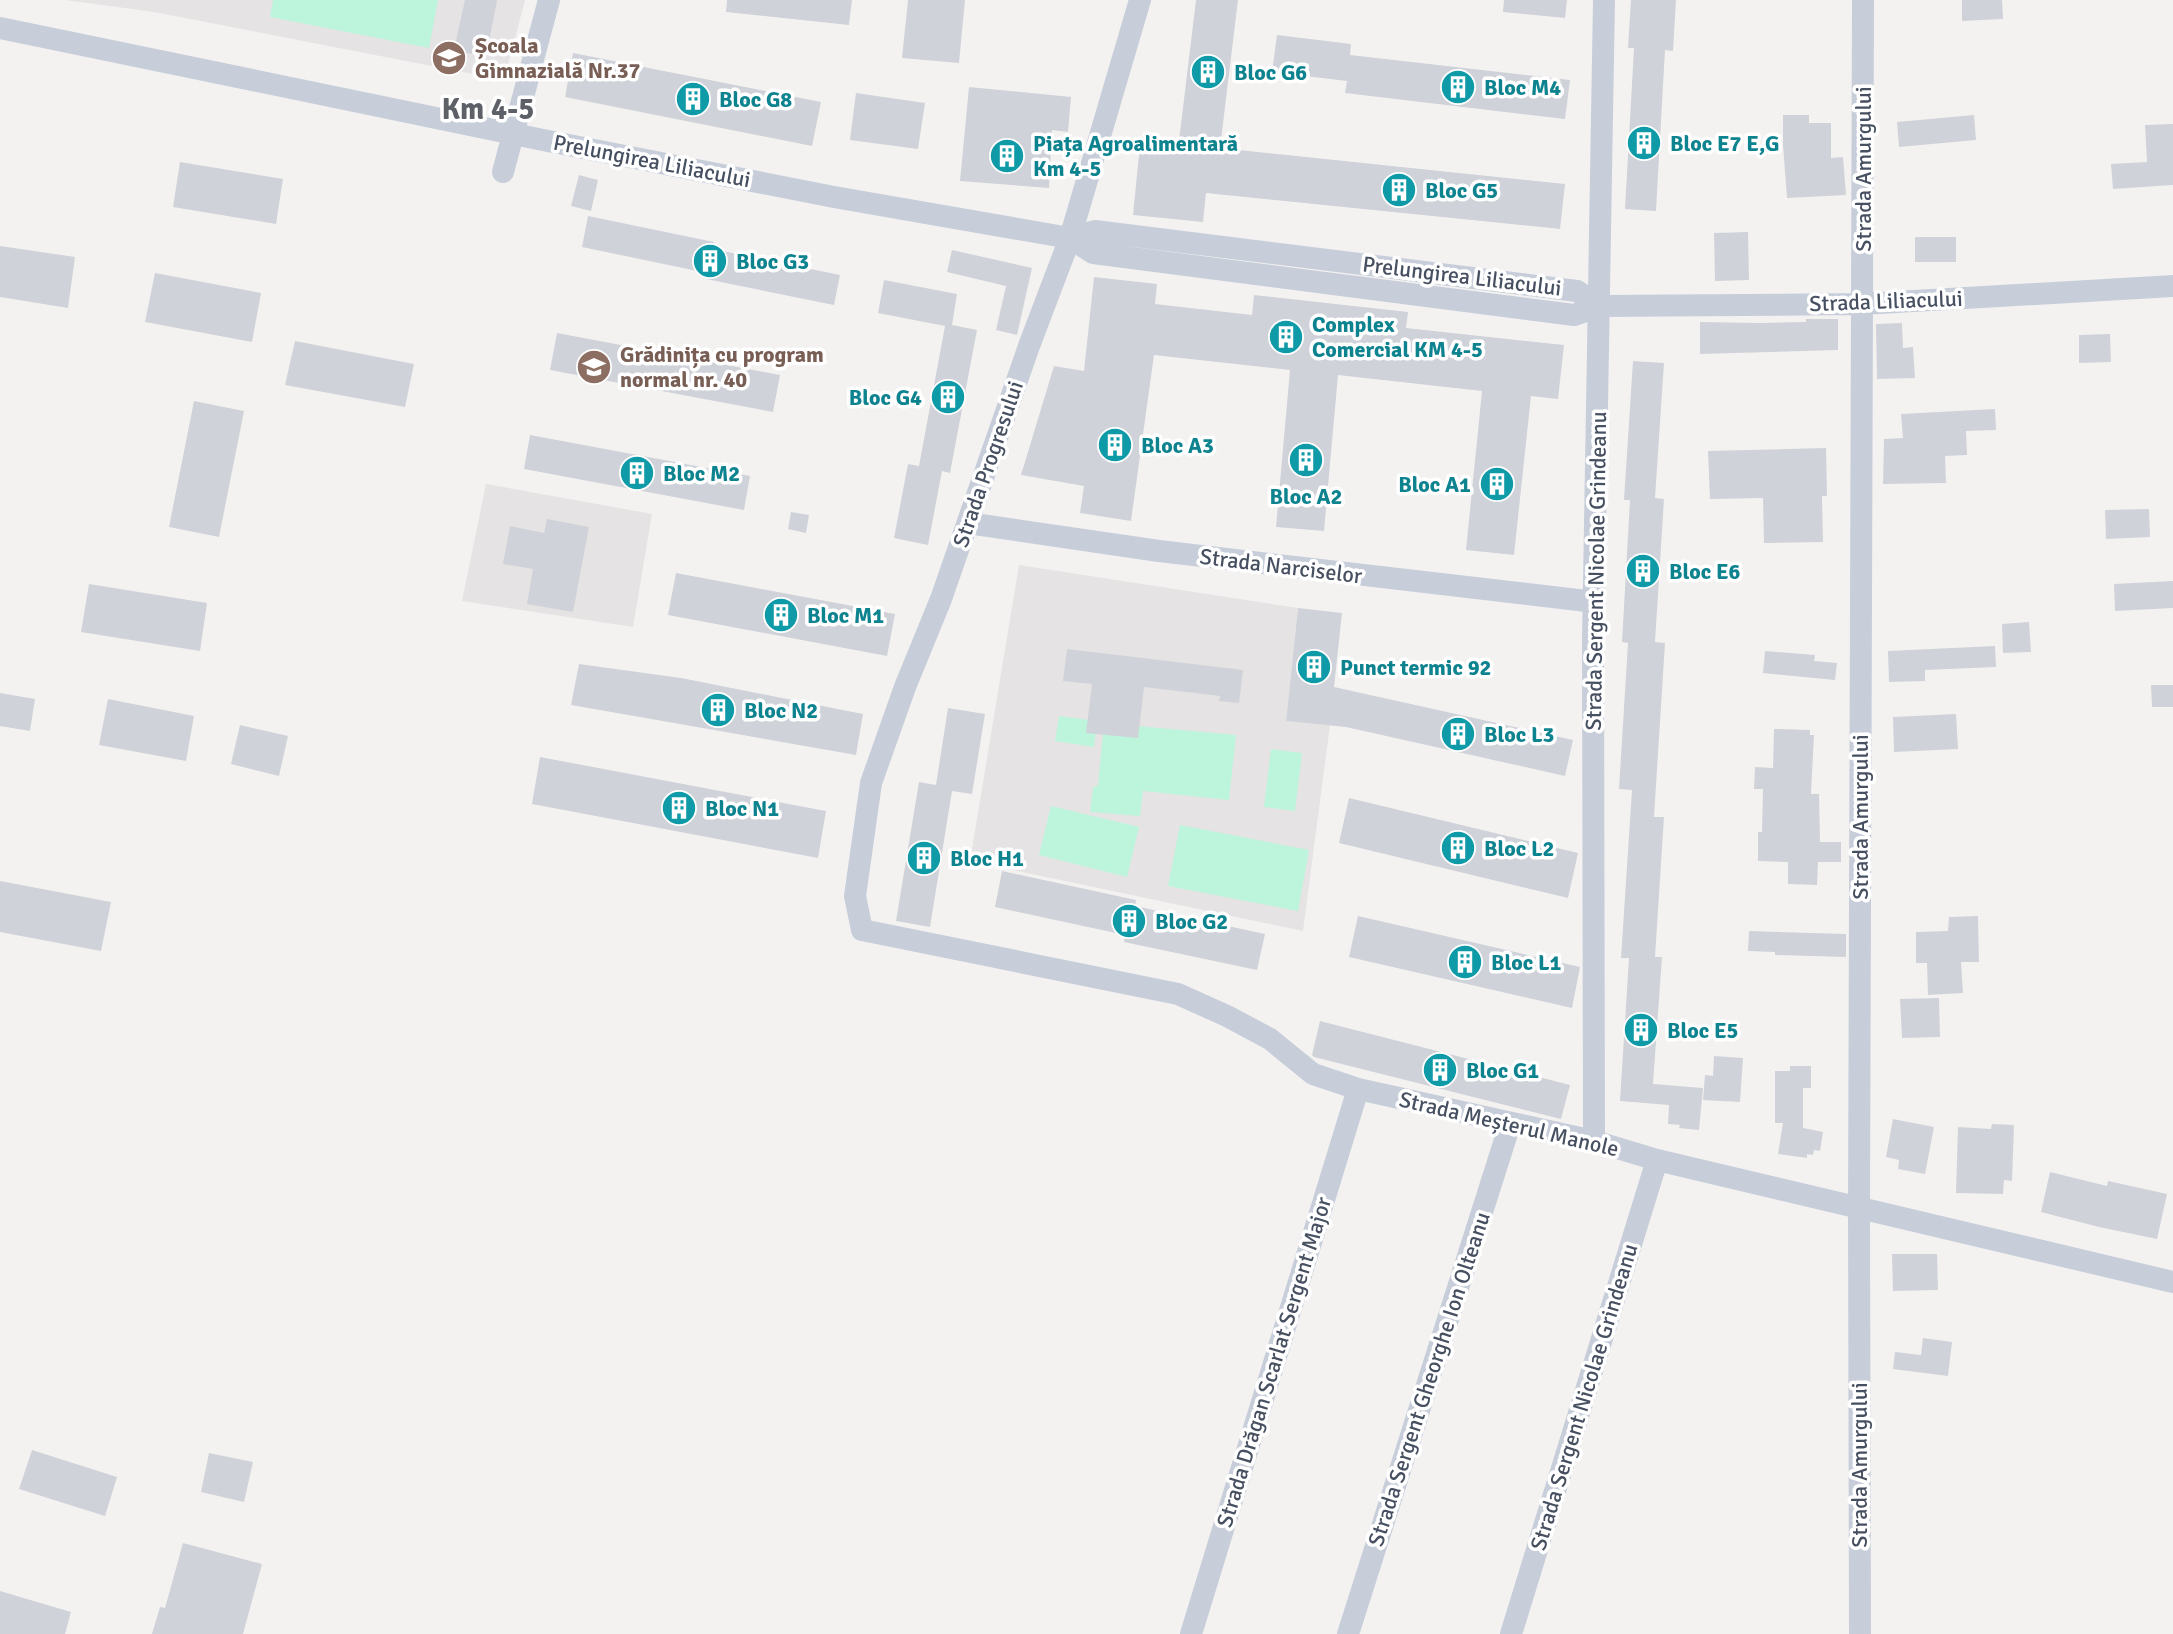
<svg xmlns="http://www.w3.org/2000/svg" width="2173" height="1634" font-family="Signika,sans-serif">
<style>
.education{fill:#e5e3e3}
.green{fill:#bdf4dc}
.building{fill:#d0d2d9}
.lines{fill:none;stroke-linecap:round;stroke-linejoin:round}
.minor{stroke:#c7ceda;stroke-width:22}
.labels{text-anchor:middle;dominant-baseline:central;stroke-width:7;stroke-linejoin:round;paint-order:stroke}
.education-label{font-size:22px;font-weight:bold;fill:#785e54;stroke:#fff;text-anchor:start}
.culture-label{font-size:22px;font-weight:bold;fill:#0d838f;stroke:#fff;text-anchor:start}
.street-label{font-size:22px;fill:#475061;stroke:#fff}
.district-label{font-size:30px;font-weight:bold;fill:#5d6067;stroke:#fff}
</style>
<rect width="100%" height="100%" fill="#f4f2f1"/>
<path class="education" d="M65,0H525L504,80L154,12Z
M486,484L652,514L633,627L462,601Z
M1019,565L1298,608L1286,721L1330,725L1303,931L970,861Z"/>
<path class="green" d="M273,0H438L429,48L270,17Z
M1059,716L1097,721L1094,747L1055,741Z
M1104,723L1236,735L1229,800L1143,791L1140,816L1090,812L1093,787L1098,786Z
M1271,749L1302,753L1295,811L1264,807Z
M1051,806L1139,827L1127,877L1039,855Z
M1180,825L1309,850L1298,911L1168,886Z"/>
<path class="building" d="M465,0H497L486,57L454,50Z
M727,0H852L849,25L726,12Z
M908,0H965L959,63L902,58Z
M1196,0H1238L1220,148L1565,184L1560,229L1206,193L1203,222L1133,215L1140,145L1178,149Z
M1504,0H1567L1565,18L1503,12Z
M1631,0H1676L1673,51L1665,50L1656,211L1625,209L1634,48H1628Z
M1962,0H2002L2003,19L1962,21Z
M1277,35L1351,44L1350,55L1570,80L1565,119L1345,93L1347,81L1272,72Z
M573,53L821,102L812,146L565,97Z
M969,87L1071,97L1068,132L1052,130L1049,188L960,181Z
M856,93L925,103L918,149L850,140Z
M1783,115H1809V123H1831V158L1843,157L1846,195L1787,198L1783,145Z
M1974,115L1976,140L1899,147L1897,122Z
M2173,124V185L2113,189L2111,164L2147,162L2145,125Z
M180,162L283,179L276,224L173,207Z
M579,175L598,180L591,211L571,206Z
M588,216L714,242L713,249L840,275L834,305L706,279L707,273L582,247Z
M1748,232L1749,280L1715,281L1714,233Z
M1915,237H1956V262H1915Z
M0,246L75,257L68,308L0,297Z
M952,250L1032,268L1017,335L996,330L1006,286L947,272Z
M155,273L261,293L252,342L145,322Z
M1094,277L1157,284L1155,304L1252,315L1254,295L1408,312L1406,328L1564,345L1558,399L1531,396L1514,555L1466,550L1482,391L1338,375L1324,531L1276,527L1290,370L1154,355L1131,521L1080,513L1084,486L1021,475L1054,366L1084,371Z
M884,280L957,294L952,325L977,330L950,473L942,471L928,545L894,538L908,464L919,466L945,326L878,313Z
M1806,319H1838V350L1700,354V322L1760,323L1806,322Z
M1902,323L1903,348L1913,347L1915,378L1877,379L1876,324Z
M557,333L780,375L773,412L550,370Z
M2110,334L2111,362L2079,363V335Z
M295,341L414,364L405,407L285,385Z
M1633,361L1664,363L1655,498L1664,499L1655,642L1665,643L1654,817H1664L1655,957H1662L1653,1084L1703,1088L1699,1130L1679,1128L1680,1125L1668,1124L1669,1105L1620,1101L1629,958H1621L1632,790L1619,789L1628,643L1622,642L1630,500H1624Z
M194,401L244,411L219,537L169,527Z
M1995,409L1996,430L1966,431L1967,455L1945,456L1946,483L1883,484L1884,439L1903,438L1901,414Z
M530,435L750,476L744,510L524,469Z
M1826,448L1827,496H1822L1823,542L1764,543L1763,498L1710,499L1708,451Z
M2149,509L2150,537L2106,539L2105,510Z
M791,512L809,515L806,533L788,529Z
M547,519L589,527L573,612L527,604L533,569L503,564L510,526L544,533Z
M676,573L895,614L887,656L668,615Z
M2173,581V608L2115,611L2114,584Z
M89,584L207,603L200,651L81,632Z
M1298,608L1342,613L1334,687L1573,740L1565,776L1346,727L1286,721Z
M2029,622L2031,652L2003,653L2002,624Z
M1995,646L1996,667L1925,670V681L1889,682L1888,651Z
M1067,649L1243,670L1239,703L1219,701L1220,696L1144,687L1138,738L1086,733L1092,684L1063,681Z
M1765,651L1815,655L1814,661L1837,663L1835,680L1763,673Z
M579,664L681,678L863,714L856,755L571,705Z
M2151,685H2173V707H2152Z
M0,693L35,699L30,731L0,726Z
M108,699L194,716L186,761L99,745Z
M948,708L985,714L972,794L952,791L930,927L896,921L919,782L936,785Z
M1956,714L1958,749L1894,752L1893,717Z
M240,725L288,736L279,776L231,764Z
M1774,729L1810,730V735H1814L1811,794H1819L1820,842H1841V862H1818L1817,885L1788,884V862L1758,861V832H1762L1763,789H1754L1755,767L1773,768Z
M540,757L826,811L818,858L532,804Z
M1349,798L1578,853L1568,898L1339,843Z
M1002,871L1136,900L1135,906L1265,934L1257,970L1124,942L1125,935L995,907Z
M0,881L111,902L101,951L0,932Z
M1358,916L1580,967L1572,1008L1349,957Z
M1978,916L1979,962H1961L1963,993L1928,995L1927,963H1916V932L1948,931L1949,917Z
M1749,931L1846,934V957L1775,955V952L1748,951Z
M1939,998L1940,1037L1902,1038L1900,999Z
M1320,1021L1570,1085L1561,1119L1314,1057L1312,1055Z
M1714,1056L1743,1058L1740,1102L1703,1100L1705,1075L1713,1076Z
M1790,1066H1811V1088H1803V1128L1823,1132L1820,1151L1814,1150L1813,1155L1807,1154V1158L1778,1154L1783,1123H1775V1071H1790Z
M1893,1119L1934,1127L1925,1174L1898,1169L1899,1160L1886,1157Z
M1992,1124L2014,1125L2012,1181L2004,1180L2003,1194L1956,1193L1958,1127L1991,1129Z
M2050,1172L2107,1186L2108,1181L2167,1194L2157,1239L2099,1227L2041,1212Z
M1892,1254H1937L1938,1290L1893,1291Z
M1923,1338L1952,1342L1948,1376L1893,1369L1895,1352L1921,1355Z
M32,1450L117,1477L105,1516L19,1489Z
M209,1453L253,1462L244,1502L201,1492Z
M183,1543L262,1564L243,1634H152L160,1607L165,1608Z
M0,1591L71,1612L65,1634H0Z"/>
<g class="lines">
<path class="minor" d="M1140,0L1070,238L1029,346L941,599L905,687L871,783L855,896L862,930L1178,994L1227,1016L1270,1039L1313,1074L1358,1089L1594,1141L1657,1160L2173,1282
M0,28L543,140L834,197L1070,238L1093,253L1574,315L1600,306L1862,304L2173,286
M503,172L549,0
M1070,238L1095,231L1577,291L1600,306
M968,523L1159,551L1595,602
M1594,1141L1593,640L1604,0
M1191,1634L1358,1089
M1348,1634L1510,1124
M1511,1634L1657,1160
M1860,1634L1859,1209L1863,0"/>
</g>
<defs>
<g id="school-disc" transform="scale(1.8)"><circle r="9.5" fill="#8d6e63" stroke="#fff"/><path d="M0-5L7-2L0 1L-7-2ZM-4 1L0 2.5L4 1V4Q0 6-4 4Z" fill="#fff"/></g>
<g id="building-disc" transform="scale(1.8)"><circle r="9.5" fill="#0f9aa8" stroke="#fff"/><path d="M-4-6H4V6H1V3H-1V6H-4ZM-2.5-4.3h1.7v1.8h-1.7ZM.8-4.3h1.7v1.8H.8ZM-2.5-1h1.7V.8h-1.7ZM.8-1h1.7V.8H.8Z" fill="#fff"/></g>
</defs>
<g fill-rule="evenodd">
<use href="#school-disc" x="449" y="58"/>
<use href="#building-disc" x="1208" y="72"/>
<use href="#building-disc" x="1458" y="87"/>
<use href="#building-disc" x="693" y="99"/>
<use href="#building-disc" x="1644" y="143"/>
<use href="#building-disc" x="1007" y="156"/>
<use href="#building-disc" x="1399" y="190"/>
<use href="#building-disc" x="710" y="261"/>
<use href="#building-disc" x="1286" y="337"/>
<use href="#school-disc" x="594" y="367"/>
<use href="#building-disc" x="948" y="397"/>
<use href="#building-disc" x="1115" y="445"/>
<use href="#building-disc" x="1306" y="460"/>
<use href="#building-disc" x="637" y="473"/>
<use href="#building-disc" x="1497" y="484"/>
<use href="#building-disc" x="1643" y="571"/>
<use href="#building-disc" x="781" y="615"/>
<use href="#building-disc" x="1314" y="667"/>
<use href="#building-disc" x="718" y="710"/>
<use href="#building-disc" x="1458" y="734"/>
<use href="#building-disc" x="679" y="808"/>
<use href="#building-disc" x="1458" y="848"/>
<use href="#building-disc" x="924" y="858"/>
<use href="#building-disc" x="1129" y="921"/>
<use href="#building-disc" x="1465" y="962"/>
<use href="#building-disc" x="1641" y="1030"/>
<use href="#building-disc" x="1440" y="1070"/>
</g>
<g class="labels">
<g class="education-label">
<text x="475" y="45">Școala<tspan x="475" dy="25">Gimnazială Nr.37</tspan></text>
<text x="620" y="354">Grădinița cu program<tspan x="620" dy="25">normal nr. 40</tspan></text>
</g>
<g class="culture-label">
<text x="1234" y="72">Bloc G6</text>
<text x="1484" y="87">Bloc M4</text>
<text x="719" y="99">Bloc G8</text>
<text x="1033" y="143">Piața Agroalimentară<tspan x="1033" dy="25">Km 4-5</tspan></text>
<text x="1670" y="143">Bloc E7 E,G</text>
<text x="1425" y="190">Bloc G5</text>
<text x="736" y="261">Bloc G3</text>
<text x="1312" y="324">Complex<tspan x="1312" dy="25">Comercial KM 4-5</tspan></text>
<text x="922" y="397" text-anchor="end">Bloc G4</text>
<text x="1141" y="445">Bloc A3</text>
<text x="663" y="473">Bloc M2</text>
<text x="1471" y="484" text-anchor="end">Bloc A1</text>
<text x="1306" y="496" text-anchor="middle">Bloc A2</text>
<text x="1669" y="571">Bloc E6</text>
<text x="807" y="615">Bloc M1</text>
<text x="1340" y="667">Punct termic 92</text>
<text x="744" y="710">Bloc N2</text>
<text x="1484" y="734">Bloc L3</text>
<text x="705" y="808">Bloc N1</text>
<text x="1484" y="848">Bloc L2</text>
<text x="950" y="858">Bloc H1</text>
<text x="1155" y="921">Bloc G2</text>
<text x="1491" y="962">Bloc L1</text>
<text x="1667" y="1030">Bloc E5</text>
<text x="1466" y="1070">Bloc G1</text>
</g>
<g class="street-label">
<text transform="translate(652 161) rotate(11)">Prelungirea Liliacului</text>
<text transform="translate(1863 169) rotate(-90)">Strada Amurgului</text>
<text transform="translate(1462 276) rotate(7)">Prelungirea Liliacului</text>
<text transform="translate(1886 301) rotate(-2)">Strada Liliacului</text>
<text transform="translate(988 464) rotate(-71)">Strada Progresului</text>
<text transform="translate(1281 566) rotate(7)">Strada Narciselor</text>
<text transform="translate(1596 571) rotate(-89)">Strada Sergent Nicolae Grindeanu</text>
<text transform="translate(1860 817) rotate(-90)">Strada Amurgului</text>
<text transform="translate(1509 1124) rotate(13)">Strada Meșterul Manole</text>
<text transform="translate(1274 1362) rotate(-73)">Strada Drăgan Scarlat Sergent Major</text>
<text transform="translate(1429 1379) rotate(-72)">Strada Sergent Gheorghe Ion Olteanu</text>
<text transform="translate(1584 1397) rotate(-73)">Strada Sergent Nicolae Grindeanu</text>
<text transform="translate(1859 1465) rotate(-90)">Strada Amurgului</text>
</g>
<g class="district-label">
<text x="488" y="109">Km 4-5</text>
</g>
</g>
</svg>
